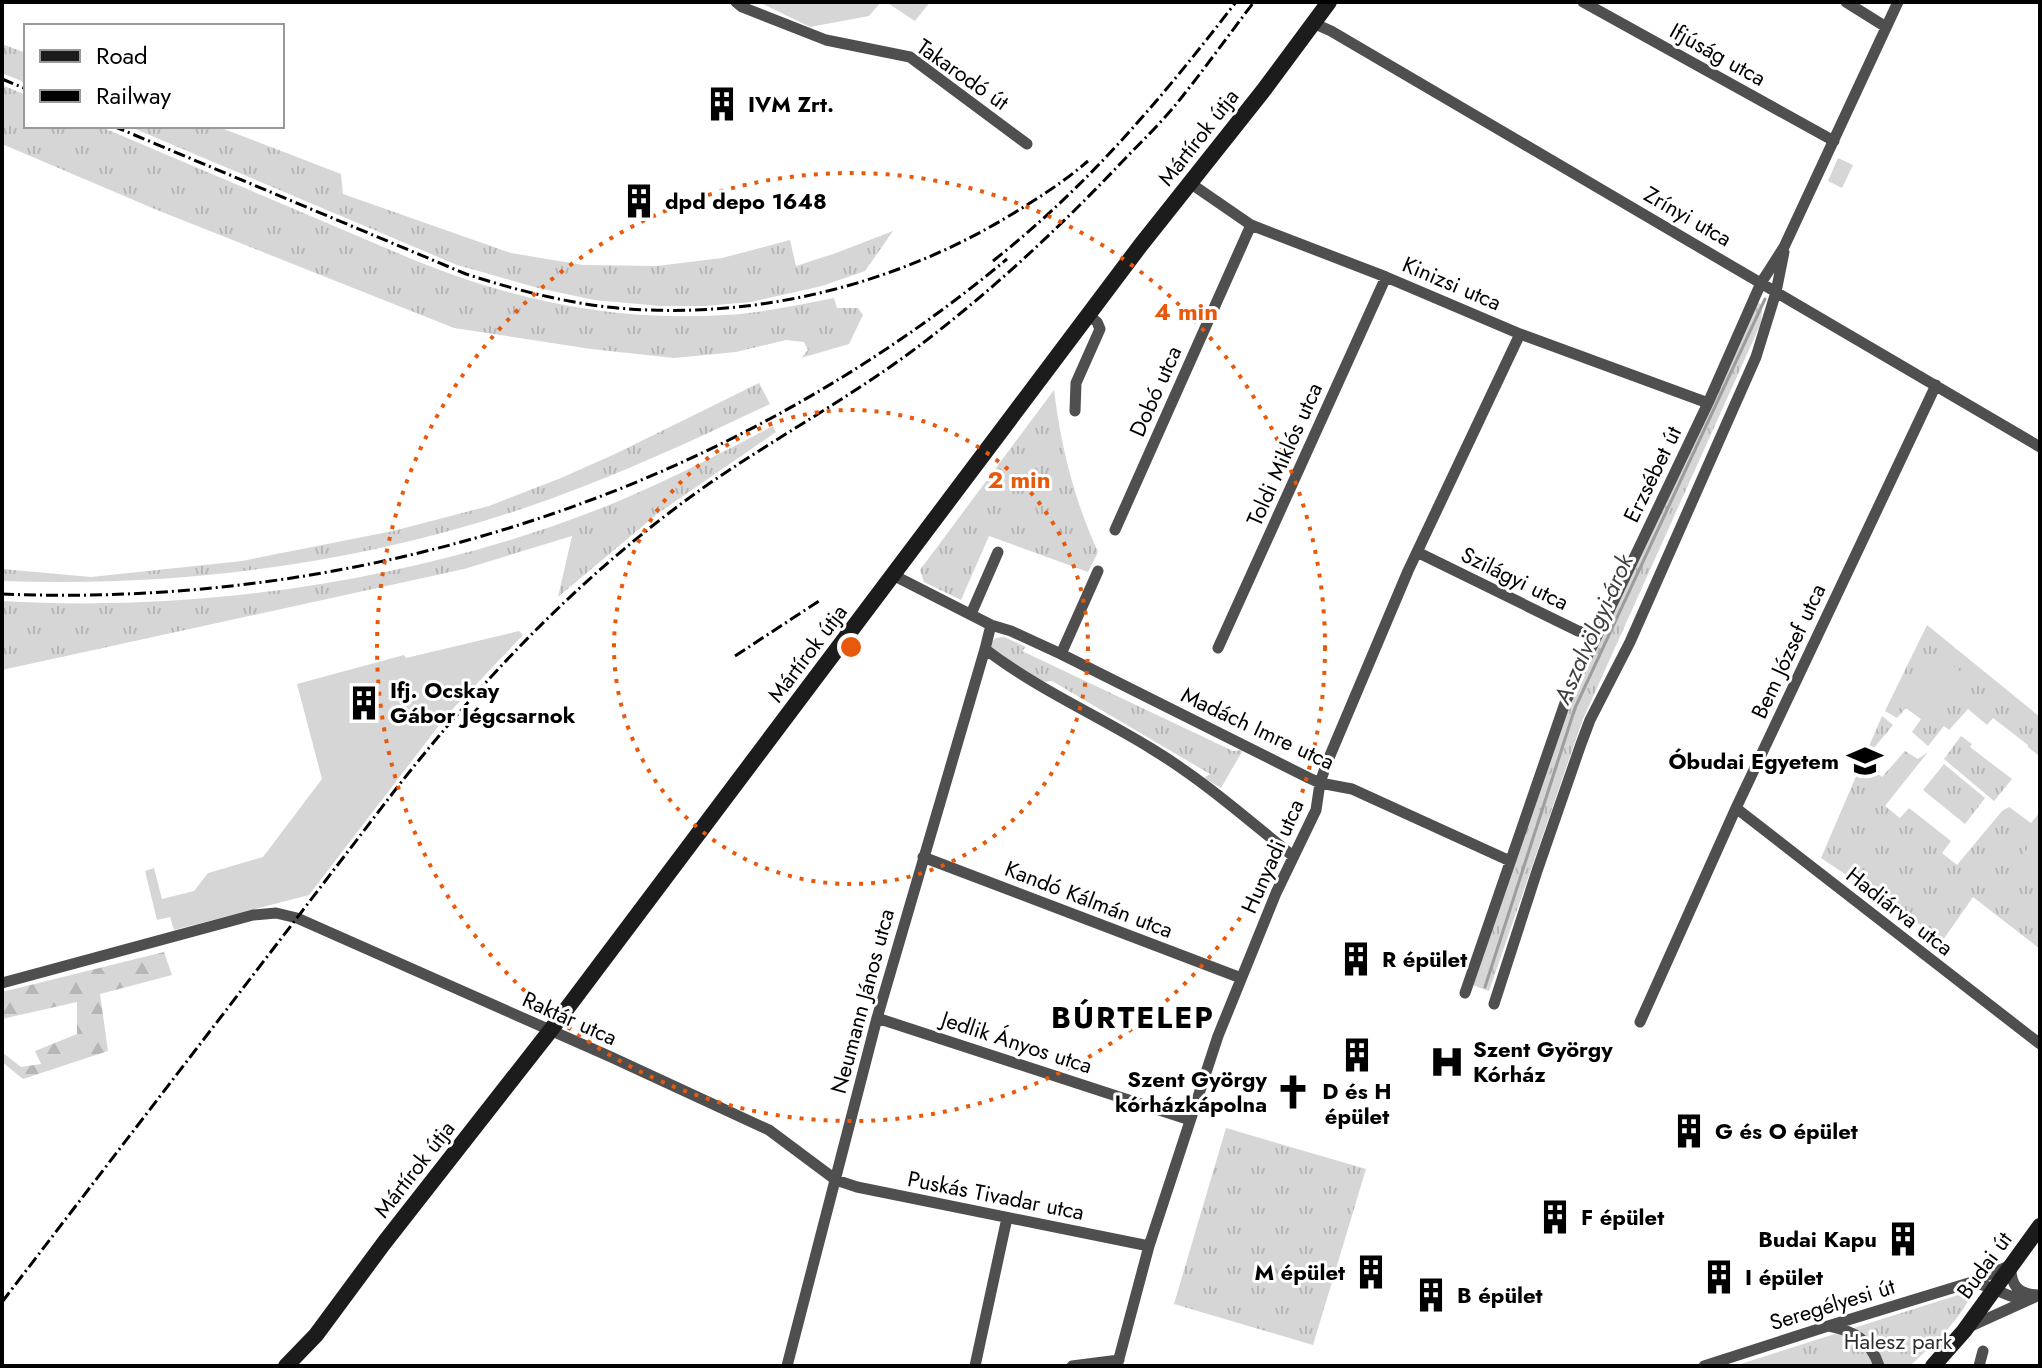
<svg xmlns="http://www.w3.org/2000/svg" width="2042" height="1368" font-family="Jost,sans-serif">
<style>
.grass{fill:url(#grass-tufts)}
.forest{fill:url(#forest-firs)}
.pitch{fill:#d6d6d6}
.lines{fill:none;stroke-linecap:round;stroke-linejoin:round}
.stream{stroke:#9d9d9d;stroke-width:3}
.street{stroke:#4f4f4f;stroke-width:11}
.secondary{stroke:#1c1c1c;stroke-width:16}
.rail{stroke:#000;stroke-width:3;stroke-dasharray:12 4 2 4;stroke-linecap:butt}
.ring{fill:none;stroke:#e8590c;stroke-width:4;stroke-dasharray:4 8}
.labels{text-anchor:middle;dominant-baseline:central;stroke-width:6;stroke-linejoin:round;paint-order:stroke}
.street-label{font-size:22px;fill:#000;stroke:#fff}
.poi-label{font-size:22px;font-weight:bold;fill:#000;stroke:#fff;text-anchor:start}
.park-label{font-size:22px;fill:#2d2d2d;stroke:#fff}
.water-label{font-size:24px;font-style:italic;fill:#3e3e3e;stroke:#fff}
.district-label{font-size:30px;font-weight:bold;letter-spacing:2px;fill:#000;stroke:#fff}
.centre{fill:#e8590c;stroke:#fff;stroke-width:4}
.ring-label{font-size:24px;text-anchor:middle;font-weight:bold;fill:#e8590c;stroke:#fff;stroke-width:6;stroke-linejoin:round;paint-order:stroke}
</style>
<defs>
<pattern id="grass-tufts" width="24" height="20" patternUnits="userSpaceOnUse" patternTransform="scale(2)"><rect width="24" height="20" fill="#d6d6d6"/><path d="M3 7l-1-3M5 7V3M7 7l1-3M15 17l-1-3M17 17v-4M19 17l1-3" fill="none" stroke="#b6b6b6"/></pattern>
<pattern id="forest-firs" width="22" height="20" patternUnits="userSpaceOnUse" patternTransform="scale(2)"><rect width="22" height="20" fill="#d6d6d6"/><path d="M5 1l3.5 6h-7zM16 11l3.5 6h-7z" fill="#b6b6b6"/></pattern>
</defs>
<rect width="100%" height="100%" fill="#fff"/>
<path class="grass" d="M2,44L26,53V83L2,73Z
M2,85L26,95V126H99L414,260C515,301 616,322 725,315C762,313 798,305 834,298L837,308H858L863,315L849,344L801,358L808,350L804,342L786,340L736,352L674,358L591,349L454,328L157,210L2,144Z
M128,126H216L341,174L343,194L511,253L583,265L657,266L722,258L790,240L796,266L836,253L893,231L865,271L822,286L751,302L705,306H660L594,300L538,288L457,265Z
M1755,301L1762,305L1761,323L1583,719L1489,991L1472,985L1561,714Z
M759,383L770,404C699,438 627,471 553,498C378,562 187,588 2,581V569L91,577L242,561L393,531L489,506L561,478L615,454Z
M1054,390C1061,447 1074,499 1098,552L1088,572L989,536L961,600L924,582L920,570Z
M773,426L776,432L657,514L558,597L572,536L464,569L2,670V601C202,613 423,580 609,505C665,482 719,454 773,426Z
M1927,625L2040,717V757L2028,747V745L1993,718L1987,725L1968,709L1949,730L1944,726L1928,746L1912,732L1921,719L1906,708L1897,718L1885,711Z
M1004,637L1026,647L1022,651L1233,751L1243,750L1221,788L1204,778L1210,774L1052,681L1043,682L993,659L990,643L996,638Z
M1882,716L1893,725L1863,761L1882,777L1905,751L1918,759L1928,752L1885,806L1900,818L1909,808L1951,841L1942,853L1957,865L2002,811L2009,807L2031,823L2040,812V949L1973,897L1943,940L1821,858Z
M1961,736L1972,744L1970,747L2012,779L1994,801L1944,759Z
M1944,764L1985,798L1965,824L1923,790Z
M1226,1128L1366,1169L1313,1345L1174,1304Z
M1958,1295H1971C1958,1323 1932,1345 1910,1366H1734Z"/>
<path class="forest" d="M164,952L172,975L100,994L108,1051L23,1079L2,1062V1052L21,1067L41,1064L35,1051L77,1034V1002L2,1019V992Z"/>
<path class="pitch" d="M759,2H881L869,16L810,27Z
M886,2H930L915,21Z
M1838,158L1853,165L1842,188L1828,181Z
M519,631L523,635L447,715L309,895L174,930L170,917L157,920L145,871L154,868L162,899L194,891L208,873L263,857L322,779L297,684L404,655L406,658Z
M1938,654L1962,673L1925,722L1901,704Z
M2039,831H2040V891L2012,871Z"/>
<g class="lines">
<path class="stream" d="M1485,987L1575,708L1765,299"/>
<path class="street" d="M736,2L742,7L826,40L910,57L1027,144
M1583,2L1834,141
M1846,2L1886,27
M1313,23L1331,31L2040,447
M1190,183L1251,225L1386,277L1520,334L1708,403
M1075,411L1076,383L1100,329L1097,322L1088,315
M1115,530L1251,225
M1417,552L1578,631L1597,634
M893,575L991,625L1011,631L1061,654L1309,778L1320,783L1352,789L1510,861
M971,614L998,552
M991,625L985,649C1037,689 1097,715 1152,749C1203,780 1247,819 1293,856
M1218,648L1386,277
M1061,654L1098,571
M1736,808L2040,1044
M923,857L1241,978
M2,983L253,915L276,913L297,918L611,1057L769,1130L836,1180L857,1187L1149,1246
M1465,993L1565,703L1708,403L1761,283L1784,247L1898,2
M1494,1004L1537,871L1581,744L1590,720L1630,642L1756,357L1776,292L1784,252
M877,1018L1190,1120
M1640,1022L1736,808L1936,385
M1972,1282C1979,1284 1987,1286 1994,1289C2007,1295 2014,1299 2029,1297
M1829,1326C1854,1331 1871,1341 1879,1366
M1971,1326L2035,1297
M787,1366L877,1018L985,649
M975,1366L1007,1218
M1072,1366L1119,1360
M1117,1366L1149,1246L1218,1036L1276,893L1316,810L1320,783L1326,765L1408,571L1520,334
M1704,1366L1828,1326L1972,1282L2011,1265C2010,1285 2018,1295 2039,1295
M1979,1366L1983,1351"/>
<path class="secondary" d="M286,1366L316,1335L384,1243L550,1031L1140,246L1263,91L1329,2
M1933,1366L1964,1331L2040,1226"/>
<path class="rail" d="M2,79L26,89
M113,126L466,274C512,289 559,301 607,307C748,322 893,287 1014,213C1040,197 1065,181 1088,161
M993,261C1089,185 1162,98 1236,2
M2,594C365,609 727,492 1007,259
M735,656L819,601
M2,1302L399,785C489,671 591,566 710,483C783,433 862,391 932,336C999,284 1061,226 1119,165C1137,146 1156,128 1173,108C1201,74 1227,37 1254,2"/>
</g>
<g class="ring">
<circle cx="851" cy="647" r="237"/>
<circle cx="851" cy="647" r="474"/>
</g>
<defs>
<g id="building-bare" transform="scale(2.76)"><path d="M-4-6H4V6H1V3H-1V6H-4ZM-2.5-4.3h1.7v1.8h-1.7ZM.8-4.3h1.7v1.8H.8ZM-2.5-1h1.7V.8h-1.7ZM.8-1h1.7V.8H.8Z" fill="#000" stroke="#fff" stroke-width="2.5" paint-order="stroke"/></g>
<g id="university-bare" transform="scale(2.76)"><path d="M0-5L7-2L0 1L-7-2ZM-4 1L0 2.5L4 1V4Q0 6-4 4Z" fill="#000" stroke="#fff" stroke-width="2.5" paint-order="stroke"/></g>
<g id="hospital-bare" transform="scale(2.76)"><path d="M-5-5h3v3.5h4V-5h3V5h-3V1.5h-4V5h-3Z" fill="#000" stroke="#fff" stroke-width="2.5" paint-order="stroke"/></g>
<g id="church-bare" transform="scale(2.76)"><path d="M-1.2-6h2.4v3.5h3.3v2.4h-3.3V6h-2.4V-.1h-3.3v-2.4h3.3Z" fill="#000" stroke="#fff" stroke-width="2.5" paint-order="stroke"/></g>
</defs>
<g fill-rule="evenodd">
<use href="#building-bare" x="722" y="104"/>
<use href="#building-bare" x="639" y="201"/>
<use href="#building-bare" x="364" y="703"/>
<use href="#university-bare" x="1865" y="761"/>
<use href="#building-bare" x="1356" y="959"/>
<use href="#building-bare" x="1357" y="1055"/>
<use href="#hospital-bare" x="1447" y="1062"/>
<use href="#church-bare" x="1293" y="1092"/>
<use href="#building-bare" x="1689" y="1131"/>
<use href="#building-bare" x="1555" y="1217"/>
<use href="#building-bare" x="1903" y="1239"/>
<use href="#building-bare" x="1371" y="1272"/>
<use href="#building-bare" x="1719" y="1277"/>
<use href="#building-bare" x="1431" y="1295"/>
</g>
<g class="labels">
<g class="street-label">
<text transform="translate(1718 54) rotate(29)">Ifjúság utca</text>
<text transform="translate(963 74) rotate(35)">Takarodó út</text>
<text transform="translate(1198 137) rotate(-52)">Mártírok útja</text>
<text transform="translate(1688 216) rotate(30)">Zrínyi utca</text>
<text transform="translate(1452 283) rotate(23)">Kinizsi utca</text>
<text transform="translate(1155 391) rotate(-66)">Dobó utca</text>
<text transform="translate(1284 454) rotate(-66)">Toldi Miklós utca</text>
<text transform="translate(1652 474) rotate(-64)">Erzsébet út</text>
<text transform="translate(1515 578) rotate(26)">Szilágyi utca</text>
<text transform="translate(1788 651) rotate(-65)">Bem József utca</text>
<text transform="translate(807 653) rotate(-53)">Mártírok útja</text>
<text transform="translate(1258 728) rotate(25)">Madách Imre utca</text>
<text transform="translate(1272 856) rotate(-66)">Hunyadi utca</text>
<text transform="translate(1089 899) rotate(21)">Kandó Kálmán utca</text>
<text transform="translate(1900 911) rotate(38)">Hadiárva utca</text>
<text transform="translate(862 1001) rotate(-75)">Neumann János utca</text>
<text transform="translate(570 1018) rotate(24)">Raktár utca</text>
<text transform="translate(1017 1042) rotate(18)">Jedlik Ányos utca</text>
<text transform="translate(414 1169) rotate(-52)">Mártírok útja</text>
<text transform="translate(996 1195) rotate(11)">Puskás Tivadar utca</text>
<text transform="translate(1984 1265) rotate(-54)">Budai út</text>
<text transform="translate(1832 1304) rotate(-17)">Seregélyesi út</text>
</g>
<g class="poi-label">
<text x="748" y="104">IVM Zrt.</text>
<text x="665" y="201">dpd depo 1648</text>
<text x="390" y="690">Ifj. Ocskay<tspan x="390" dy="25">Gábor Jégcsarnok</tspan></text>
<text x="1839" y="761" text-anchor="end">Óbudai Egyetem</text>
<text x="1382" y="959">R épület</text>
<text x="1473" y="1049">Szent György<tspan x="1473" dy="25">Kórház</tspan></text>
<text x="1267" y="1079" text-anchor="end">Szent György<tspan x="1267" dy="25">kórházkápolna</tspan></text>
<text x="1357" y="1091" text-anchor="middle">D és H<tspan x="1357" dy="25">épület</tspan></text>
<text x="1715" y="1131">G és O épület</text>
<text x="1581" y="1217">F épület</text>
<text x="1877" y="1239" text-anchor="end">Budai Kapu</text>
<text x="1345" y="1272" text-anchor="end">M épület</text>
<text x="1745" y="1277">I épület</text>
<text x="1457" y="1295">B épület</text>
</g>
<g class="park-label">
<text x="1898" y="1341">Halesz park</text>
</g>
<g class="water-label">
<text transform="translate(1593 629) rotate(-66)">Aszalvölgyi-árok</text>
</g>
<g class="district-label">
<text x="1133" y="1017">BÚRTELEP</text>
</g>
</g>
<circle cx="851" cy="647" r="12" class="centre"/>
<g class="ring-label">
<text x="1186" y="320">4 min</text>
<text x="1019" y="488">2 min</text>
</g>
<rect width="2042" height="1368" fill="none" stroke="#000000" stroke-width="8"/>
<rect x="24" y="24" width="260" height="104" fill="#ffffff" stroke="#999999" stroke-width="2"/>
<rect x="40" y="50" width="40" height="12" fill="#1c1c1c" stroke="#999999" stroke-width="2"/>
<text x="96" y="64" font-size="24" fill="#000000">Road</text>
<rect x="40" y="90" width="40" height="12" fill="#000000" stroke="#999999" stroke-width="2"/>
<text x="96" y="104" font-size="24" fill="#000000">Railway</text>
</svg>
